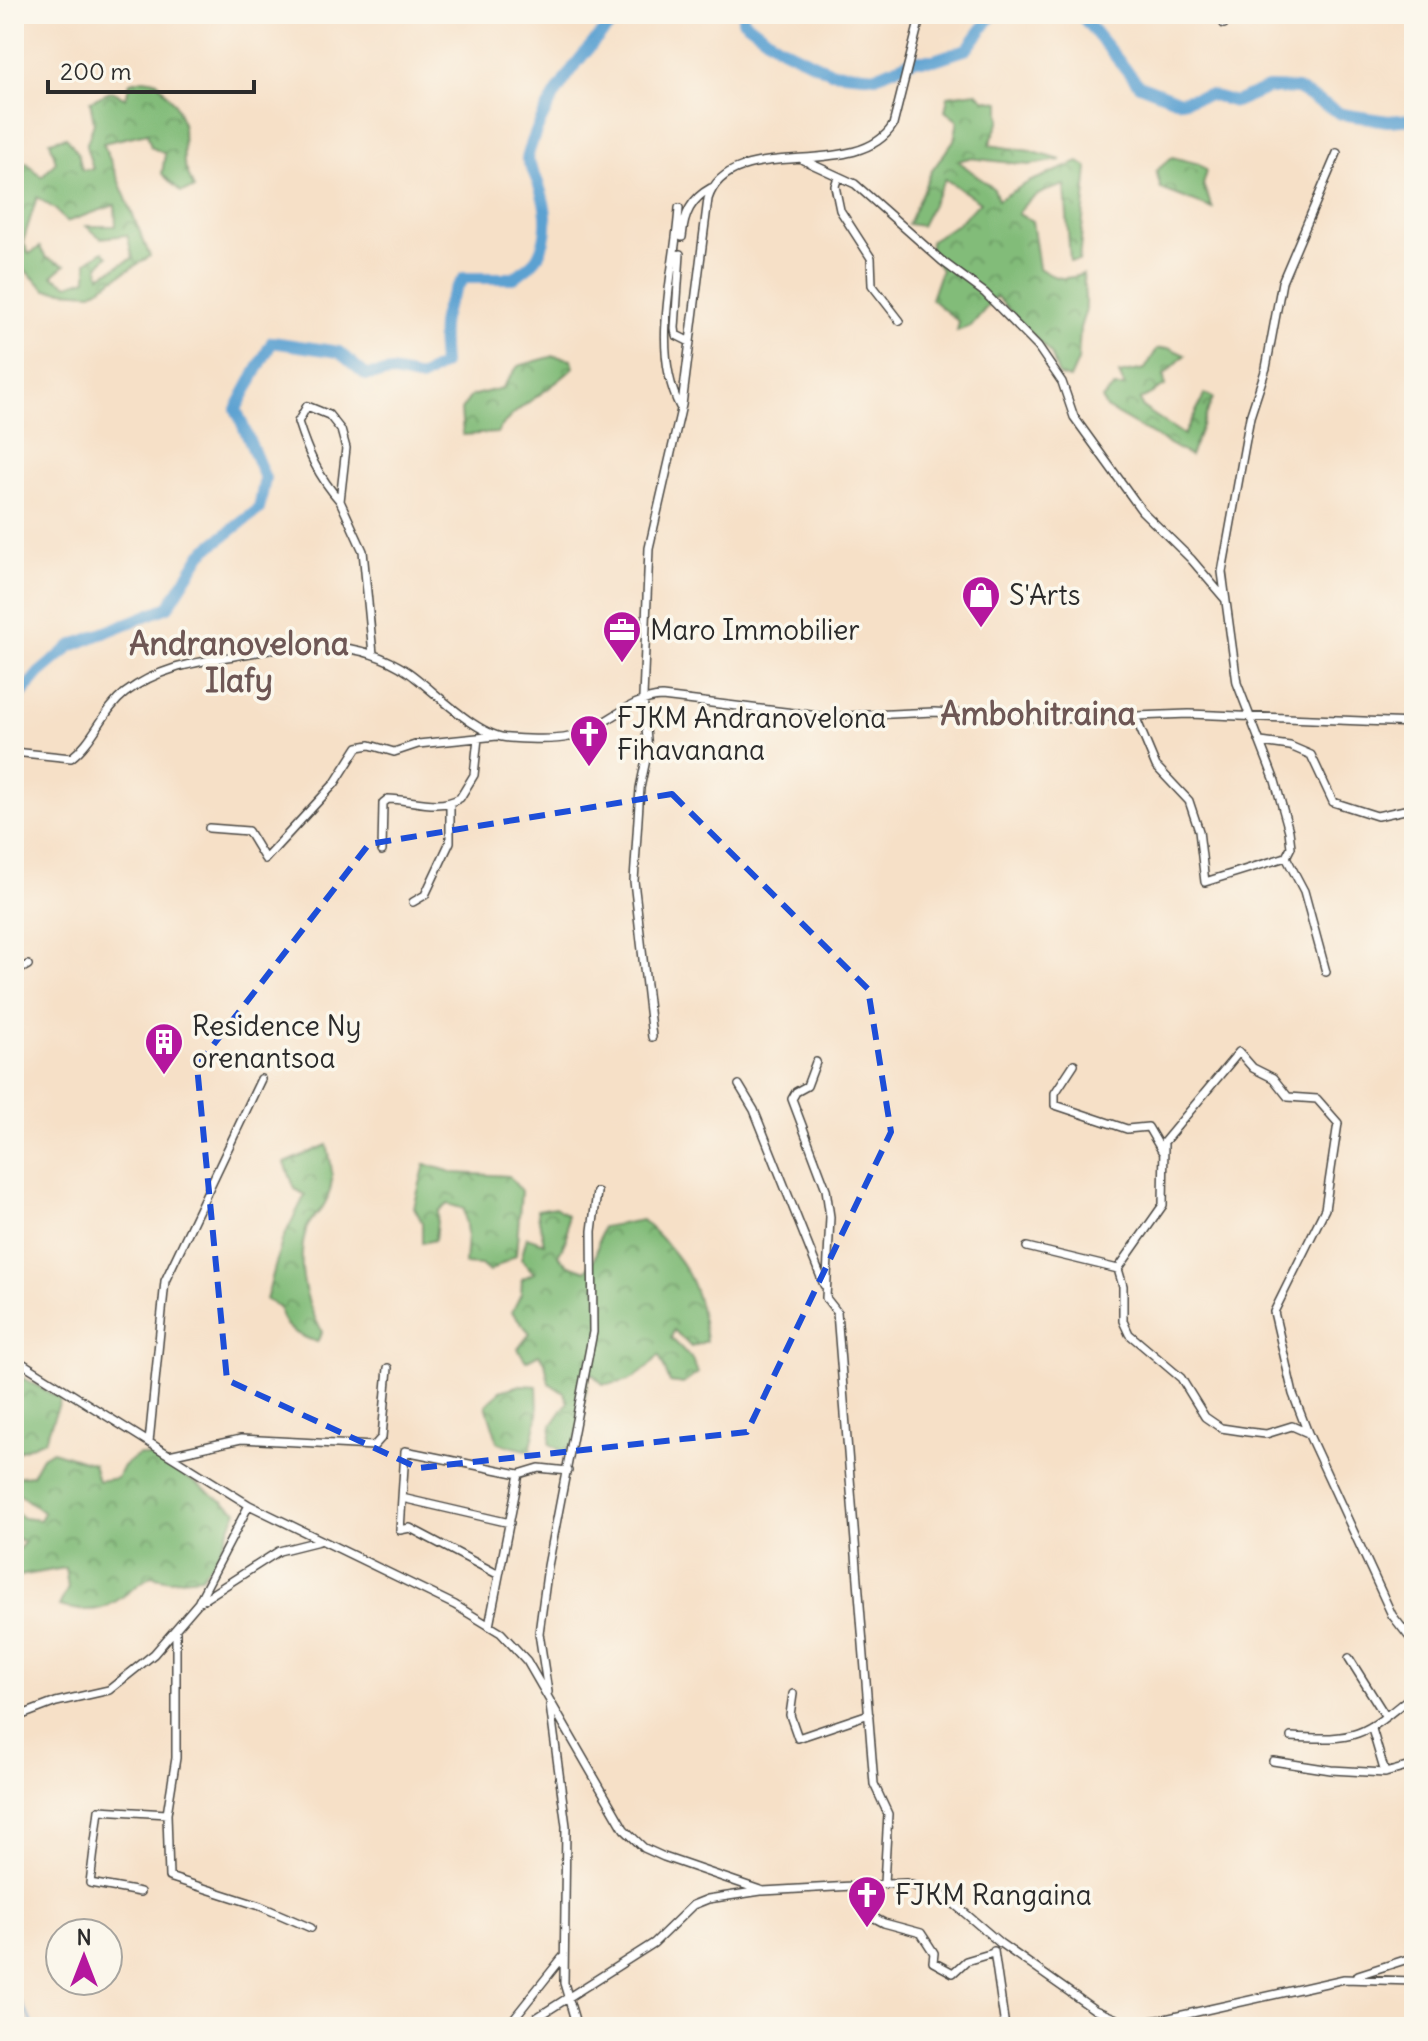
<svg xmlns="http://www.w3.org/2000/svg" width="1428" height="2041" font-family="Delius,sans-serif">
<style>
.forest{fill:url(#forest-crowns);stroke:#567452;stroke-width:2;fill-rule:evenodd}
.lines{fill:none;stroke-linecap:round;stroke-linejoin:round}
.stream{stroke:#5ca1d1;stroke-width:2}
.river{stroke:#5ca1d1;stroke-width:12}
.minor-casing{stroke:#494642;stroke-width:10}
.minor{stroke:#fff;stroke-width:7}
.marked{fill:none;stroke:#1d4ed8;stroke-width:6;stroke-dasharray:16 10;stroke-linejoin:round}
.labels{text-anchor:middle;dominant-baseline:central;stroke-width:7;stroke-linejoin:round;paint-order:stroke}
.poi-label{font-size:28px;fill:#2b2b2b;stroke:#fbf7ec;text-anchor:start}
.quarter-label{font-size:32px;font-weight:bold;fill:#6e5755;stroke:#fbf7ec}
</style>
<defs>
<pattern id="forest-crowns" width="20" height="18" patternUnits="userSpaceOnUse" patternTransform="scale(2)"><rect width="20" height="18" fill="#82bc79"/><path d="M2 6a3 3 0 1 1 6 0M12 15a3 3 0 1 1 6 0" fill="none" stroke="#6b9963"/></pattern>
</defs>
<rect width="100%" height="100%" fill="#fbf7ec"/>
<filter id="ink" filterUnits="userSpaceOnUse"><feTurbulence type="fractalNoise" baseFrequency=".0125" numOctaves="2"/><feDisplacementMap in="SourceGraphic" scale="16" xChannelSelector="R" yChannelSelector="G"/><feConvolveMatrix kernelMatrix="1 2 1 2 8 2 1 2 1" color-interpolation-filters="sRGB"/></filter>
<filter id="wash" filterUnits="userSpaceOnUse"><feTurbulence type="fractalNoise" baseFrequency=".006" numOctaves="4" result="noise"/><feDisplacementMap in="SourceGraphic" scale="32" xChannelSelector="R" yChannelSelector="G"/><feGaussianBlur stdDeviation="1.8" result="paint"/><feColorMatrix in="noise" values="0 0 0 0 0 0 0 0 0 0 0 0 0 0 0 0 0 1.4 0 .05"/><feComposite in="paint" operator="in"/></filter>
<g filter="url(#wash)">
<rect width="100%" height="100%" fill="#f6e0c7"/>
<path class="forest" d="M143,79L157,81L175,104L183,124L184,164L194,189L181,192L162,174L165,154L151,147L147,133L103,143L150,256L92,293L46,290L14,260V163H27L42,177L56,162L50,141L66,137L78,153L82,170L93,169L86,146L94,123L90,101L112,91L126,98L130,82ZM37,197L56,210L66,222L115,205L116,226H86L101,238L127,235L133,258L100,276L98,266L108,256L103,251L87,262V279L68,285L52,276L65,265L46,258L40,247L29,254L23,242Z
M976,92L984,99L1000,102V121L989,145L1030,151L1061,160L1029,165L969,158L958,161L994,189L998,200L1029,182L1079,162L1088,168L1079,261H1070L1065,185C1047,190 1027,196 1018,214L1032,221L1039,268C1055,279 1064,281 1083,274L1086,309L1080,328L1078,361L1070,379L1059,376L1051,354L996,296L971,326L957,331L959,322L931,299L941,270L929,252L931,240L957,224L980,202L945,179L921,226L908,224L931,172L954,140L958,121L945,111L948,96Z
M1172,157L1199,164L1207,171L1203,185L1213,209L1161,189L1156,171Z
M1170,348L1185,355L1164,375L1165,386L1140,400L1142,407L1184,435L1205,394L1213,398L1190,456L1106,408L1102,399L1114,387H1125L1119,374L1145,369L1157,349Z
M554,356L571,359L574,367C551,391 513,407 497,433L463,435L461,410L471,396L502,388L518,366Z
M327,1145C332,1165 336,1185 324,1205C319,1214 309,1220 306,1230C296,1265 305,1301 322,1332L317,1342C299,1336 280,1328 280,1307L266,1300L282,1241L305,1195L295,1189L285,1163Z
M425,1164L455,1173L509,1176L521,1191L516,1255L489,1272L481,1265L465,1264L467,1234L464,1209L448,1204L438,1211L435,1240L422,1243V1222L414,1207Z
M555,1207L567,1215V1238L558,1255L566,1264L586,1271L595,1257L602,1227L642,1220C685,1259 699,1283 706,1341L691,1347L674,1330L671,1338L692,1359L698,1373L683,1384L670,1382L659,1355C642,1375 630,1384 603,1384L590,1372L575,1445L562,1451L550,1444L552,1425L568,1402L564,1393L549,1383L545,1362L539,1354L526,1361L518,1349L530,1333L512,1312L521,1294L522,1279L534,1273L521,1259L527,1237L544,1243L537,1210Z
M14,1373L61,1399L45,1440L14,1453Z
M520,1385L537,1386L538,1414L530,1451L498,1443L486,1405L500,1391Z
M52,1451L93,1464L98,1481L117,1478L123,1466L139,1455L158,1458L237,1511L218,1555L201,1577L170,1580L151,1576C114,1600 108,1619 59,1606L68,1588L65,1568L14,1577V1554L25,1542L14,1537V1511L23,1518L40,1520L44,1513L14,1490V1477L32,1475L42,1457Z"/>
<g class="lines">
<path class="stream" d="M14,1990L35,2027"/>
<path class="river" d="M743,14V20L778,46L831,72L876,76L914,60H934L967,49L993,14
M1080,14L1139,85L1180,101L1210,95L1235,102L1268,88L1297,89L1341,114L1388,121L1414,119
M14,703L39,673L71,646L168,607L202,553L259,509L265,478L236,409L272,342L339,352L366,375L393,372L421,378L443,364C440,327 439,308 464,278H514C521,272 534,264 538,256C555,223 543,189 527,159C539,109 584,46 623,14"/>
</g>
</g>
<g filter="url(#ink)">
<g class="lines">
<g class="minor-casing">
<path id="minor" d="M1224,24L1228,14
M803,160L855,184L942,261L985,293L1038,347L1062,382L1074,417L1142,511L1191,559L1225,599
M838,177L835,186L840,210L871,258L872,285L900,321
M679,208C675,272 650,347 680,407
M682,237C684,214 691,199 711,188
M680,254L675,328L676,335L690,342
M340,501C318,476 308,453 298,422L307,406L329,415L341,430L346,448L340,501L363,551L373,654
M1135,716L1156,766L1189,801L1199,831L1205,882L1286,857
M1261,742L1290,746L1311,755L1333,802L1377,816L1414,808
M14,752L71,758C94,741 103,710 125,693C162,665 201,662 245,654C301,644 358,638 408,672C434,690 477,737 509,738C526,739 552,741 569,737C604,730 627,698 662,697L827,717L934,712L1056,719L1189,714L1414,723
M209,828L248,831L265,859L335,783L358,747L370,745L394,752L418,744L497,736
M382,851L383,803L388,799C412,799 437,811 460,798L474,775L478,738
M413,902L425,895L450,842V804
M1326,972L1304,891L1286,857L1291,847L1289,831L1275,781L1237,683L1222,572L1250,417L1266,368L1282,282L1337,153
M14,973L28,965
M652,1037L634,881L640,788L648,750L643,698L649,548L682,405L708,199C729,131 857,184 893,125L921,14
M816,1062L807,1086L796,1092L792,1099L826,1189L830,1217L826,1298L837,1312L874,1784L888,1814L884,1883
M1074,1064L1055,1093V1105L1127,1129L1148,1127L1162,1151
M739,1085L754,1110L824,1285
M1027,1247L1118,1269
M14,1358L249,1505L455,1605L501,1633L527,1661L624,1829L644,1848L664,1857L763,1891L906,1883L946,1897L1000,1943L1095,2010L1129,2024L1165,2019L1344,1979L1414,1981
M1308,1433L1293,1394L1274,1312L1325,1209L1338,1123L1317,1099L1288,1097L1273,1078L1253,1068L1239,1052L1164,1142L1163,1205L1118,1269L1123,1286V1321L1129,1334L1181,1378L1205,1417L1221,1428L1248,1432L1266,1434L1292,1426L1308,1433L1392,1615L1414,1643
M149,1442L165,1281L261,1079
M169,1455L241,1439L374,1446L382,1437L388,1368
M519,1474L539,1468L568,1471
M402,1498L400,1530L410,1528L499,1575
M199,1601L249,1505
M489,1626L519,1474L405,1451L402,1498L510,1523
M176,1632V1758L167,1814L169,1877L260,1906L311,1928
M1349,1658L1386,1717
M548,1692L539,1633L548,1566L593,1332L592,1231L597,1192
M793,1694L790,1715L798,1738L869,1714
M550,1705L566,1826L564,1983L577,2027
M14,1718L56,1702L109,1690L154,1654L198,1603L279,1551L319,1541
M1291,1737C1358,1741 1363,1736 1414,1694
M1273,1761L1331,1770L1385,1773L1372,1729
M1385,1773L1414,1765
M866,1885L867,1914L884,1923L921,1933L934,1953L933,1962L953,1973L966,1961L993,1953
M140,1892L90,1883L99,1810L167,1814
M994,1951L1005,2027
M1358,1975L1414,1957
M507,2027L562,1958
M522,2027L654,1943L693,1905L708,1899L761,1891"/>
</g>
<use href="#minor" class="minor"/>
</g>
</g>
<path class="marked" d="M672,794L868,989L891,1132L747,1432L418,1468L227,1380L197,1066L369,844Z"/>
<defs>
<g id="shop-pin" transform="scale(2)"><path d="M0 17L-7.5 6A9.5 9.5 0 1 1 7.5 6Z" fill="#b5179e" stroke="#fbf7ec"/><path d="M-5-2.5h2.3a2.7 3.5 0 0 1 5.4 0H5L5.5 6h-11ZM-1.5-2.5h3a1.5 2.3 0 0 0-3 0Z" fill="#fff"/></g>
<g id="office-pin" transform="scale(2)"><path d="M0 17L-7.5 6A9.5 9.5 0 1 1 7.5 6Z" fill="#b5179e" stroke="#fbf7ec"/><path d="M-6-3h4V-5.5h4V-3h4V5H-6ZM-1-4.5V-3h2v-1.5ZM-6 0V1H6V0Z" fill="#fff"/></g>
<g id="church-pin" transform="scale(2)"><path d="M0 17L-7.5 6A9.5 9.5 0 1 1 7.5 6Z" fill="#b5179e" stroke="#fbf7ec"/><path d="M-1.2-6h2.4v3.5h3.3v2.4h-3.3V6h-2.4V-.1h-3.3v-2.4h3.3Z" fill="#fff"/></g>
<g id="building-pin" transform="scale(2)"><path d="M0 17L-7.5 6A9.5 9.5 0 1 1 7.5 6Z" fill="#b5179e" stroke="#fbf7ec"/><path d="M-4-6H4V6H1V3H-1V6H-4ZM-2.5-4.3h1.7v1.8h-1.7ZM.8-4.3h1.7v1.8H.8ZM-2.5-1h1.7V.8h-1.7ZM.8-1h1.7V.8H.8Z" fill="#fff"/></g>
</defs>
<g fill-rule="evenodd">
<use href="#shop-pin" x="981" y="595"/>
<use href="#office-pin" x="622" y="630"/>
<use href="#church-pin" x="589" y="734"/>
<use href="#building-pin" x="164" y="1042"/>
<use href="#church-pin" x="867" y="1895"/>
</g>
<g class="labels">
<g class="poi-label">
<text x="1009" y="595">S'Arts</text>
<text x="650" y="630">Maro Immobilier</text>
<text x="617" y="718">FJKM Andranovelona<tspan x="617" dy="32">Fihavanana</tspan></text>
<text x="192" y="1026">Residence Ny<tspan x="192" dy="32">orenantsoa</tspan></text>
<text x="895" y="1895">FJKM Rangaina</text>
</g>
<g class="quarter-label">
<text x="239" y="643">Andranovelona<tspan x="239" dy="37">Ilafy</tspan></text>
<text x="1038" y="713">Ambohitraina</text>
</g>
</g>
<rect width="1428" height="2041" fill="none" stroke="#fbf7ec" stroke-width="48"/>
<g transform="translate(84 1957)"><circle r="38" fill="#fbf7ec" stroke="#a8a59f" stroke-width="2"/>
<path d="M0-6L14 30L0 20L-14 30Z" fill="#b5179e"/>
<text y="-12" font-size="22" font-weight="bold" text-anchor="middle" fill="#2b2b2b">N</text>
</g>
<path d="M48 80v12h206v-12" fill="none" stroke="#2b2b2b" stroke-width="4"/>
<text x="60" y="80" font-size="24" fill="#2b2b2b" stroke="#fbf7ec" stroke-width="6" paint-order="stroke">200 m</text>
</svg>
